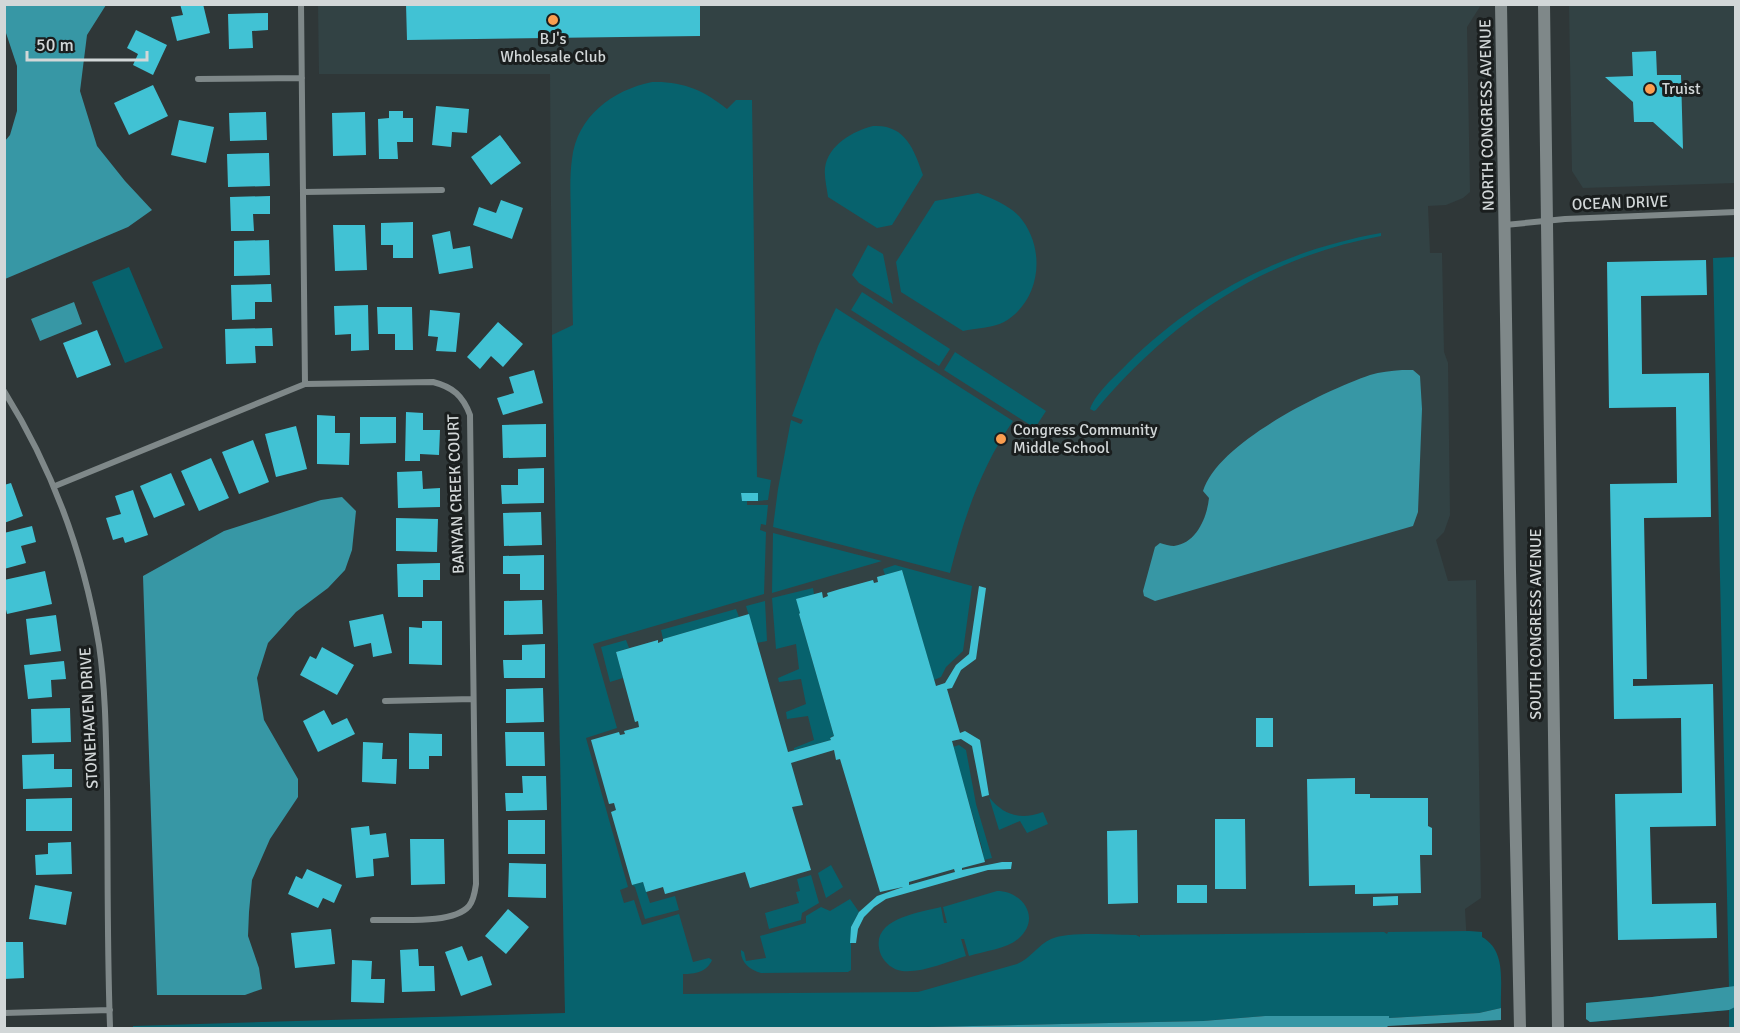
<svg xmlns="http://www.w3.org/2000/svg" width="1740" height="1033" font-family="Signika,sans-serif">
<style>
.built{fill:#324244}
.green{fill:#07626d}
.water{fill:#3797a5}
.building{fill:#41c2d4;fill-rule:evenodd}
.lines{fill:none;stroke-linecap:round;stroke-linejoin:round}
.minor{stroke:#7f8889;stroke-width:6}
.secondary{stroke:#7f8889;stroke-width:12}
.poi-dot{fill:#fb9e50;stroke:#1a1e1e;stroke-width:2}
.labels{text-anchor:middle;dominant-baseline:central;stroke-width:6;stroke-linejoin:round;paint-order:stroke}
.poi-label{font-size:16px;fill:#d2d7d8;stroke:#1a1e1e;text-anchor:start}
.street-label{font-size:16px;fill:#d2d7d8;stroke:#1a1e1e}
</style>
<rect width="100%" height="100%" fill="#2f3738"/>
<path class="built" d="M318,5H1481L1467,27L1470,192L1463,198L1446,205L1428,206L1430,253H1442L1444,352L1448,363L1450,515L1444,532L1436,540L1448,581L1476,580L1481,898L1465,909L1469,983L565,1013L552,335L550,74H319Z
M1569,5H1735V183L1583,188L1572,171Z"/>
<path class="green" d="M652,82C682,81 704,90 727,109L736,100H752L757,477L771,480L768,500L758,501L757,493H741L742,501H747V505H768L766,525L761,524L760,530L766,532L764,594L593,644L617,728L586,738L628,887L620,890L624,903L634,900L642,925L679,914L693,962L709,958L712,960C707,972 695,974 683,974V994L918,992L1017,964C1031,958 1038,945 1051,939C1068,931 1115,935 1136,935L1140,937V935L1384,932L1387,934L1388,932L1469,931L1482,932V937C1507,951 1500,983 1501,1008L1479,1013L1389,1018L1388,1016H1265L1203,1021L882,1028H133V1026L565,1013L552,335L573,325C572,291 572,258 571,224C571,202 569,180 572,159C577,116 613,90 652,82Z
M873,126C905,124 914,149 923,175L892,225L877,228L828,197C827,188 824,177 825,168C828,145 853,131 873,126Z
M978,193C993,199 1007,204 1019,216C1047,248 1041,301 1004,322C993,328 975,328 963,331L901,292L896,262L935,201Z
M1381,233V236C1265,257 1171,320 1096,410L1094,411L1090,409C1096,392 1116,376 1128,363C1198,294 1284,250 1381,233Z
M868,245L883,254L893,304L859,283L852,275Z
M1735,257V1028H1729V1010L1590,1022L1586,1019V1003L1652,997L1729,987L1713,258Z
M129,267L163,348L125,363L92,282Z
M862,292L950,349L939,366L851,310Z
M836,308L1013,421C981,467 963,520 950,573L773,527L778,489L791,420L801,424L803,420L792,416L818,346Z
M955,352L1046,411L1035,428L944,370Z
M773,533L882,561L772,593Z
M895,565L972,586L963,651L946,667L941,677L934,680L902,570L885,575L883,569Z
M813,588L814,594L799,614L834,736L830,737L831,740L794,750V748L814,740L808,716L787,719L786,712L806,704L801,679L779,682L778,678L799,669L796,644L776,649L772,598Z
M765,601L767,641L757,643L746,606Z
M736,609L739,617L663,639L661,630Z
M626,640L629,648L616,652L623,678L610,682L601,647Z
M959,745L966,750L976,804L992,858L984,860L982,848L953,747Z
M989,797C1004,816 1021,820 1043,812L1048,824L1027,833L1020,821L999,830Z
M831,865L843,887L826,898L818,873Z
M811,875L819,903L802,913L801,920L769,929L765,913L799,903L796,892L800,891L797,879Z
M643,882L650,903L675,896L679,910L645,919L635,887L632,885Z
M997,891C1023,891 1042,919 1018,939C1006,949 984,951 969,956L964,939H961L966,956C946,962 923,973 902,971C893,970 885,963 881,955C867,919 918,913 941,907L944,923H947L943,907Z
M850,899L859,912L851,927V970L848,972L761,973C750,970 740,962 741,950L744,952L746,961L766,958L760,936L806,923V916L821,907L830,911Z"/>
<path class="water" d="M5,4L106,5L87,35L80,91L97,146L125,181L152,210L128,227L5,279V141L10,135L17,111V66L5,30Z
M74,302L82,324L40,341L31,319Z
M1402,370H1413L1420,376L1422,409L1418,512L1413,526L1155,601L1144,596L1143,591L1155,547L1160,543C1164,544 1170,546 1174,546C1197,543 1207,517 1209,498L1203,491C1218,442 1324,391 1370,375C1380,372 1391,371 1402,370Z
M342,497L356,511L352,550L345,570L328,588L296,612L268,643L257,678L264,720L298,779V797L270,839L252,880L249,912L248,936L259,968L262,989L245,995H157L143,576L224,531L321,500Z
M1735,986V1007L1729,1010L1590,1022L1586,1019V1003L1652,997Z
M1501,1008V1020L1388,1026L1386,1028H882L1203,1021L1265,1016H1389V1018L1479,1013Z"/>
<path class="building" d="M180,4H203L210,33L177,41L171,17L183,15Z
M406,4H700V36L407,40Z
M268,13V30L252,31L253,48L229,49L228,14Z
M136,30L167,45L153,75L133,65L138,54L127,48Z
M1656,51L1657,75H1681L1683,149L1653,122H1634L1633,102L1605,77L1633,76L1632,52Z
M153,85L168,116L129,135L114,103Z
M436,106L469,109L467,133L452,132L451,147L432,145Z
M389,111H403V118H413V142H397L398,159H379L378,119L389,118Z
M266,112L267,140L230,141L229,113Z
M365,112L366,155L333,156L332,113Z
M179,120L214,127L206,163L171,155Z
M500,135L521,163L491,185L471,157Z
M269,153L270,186L228,187L227,154Z
M270,196V214H253L254,231H231L230,197Z
M501,200L523,208L512,239L473,225L479,207L496,213Z
M413,222V258H393V245H381V223Z
M333,225H365L367,270L335,271Z
M450,231L453,249L470,246L473,268L439,274L432,235Z
M269,240L270,275L234,276V241Z
M1706,260L1707,295L1641,296L1642,374L1709,373L1711,517L1644,518L1647,679H1633V686L1713,684L1716,826L1650,827L1652,904L1716,903L1717,938L1618,940L1615,794L1682,793L1681,718L1614,719L1610,484L1677,483L1676,407L1609,408L1607,262Z
M271,284L272,302H255V319L232,320L231,285Z
M368,305L369,350L351,351V334L335,335L334,306Z
M377,307H412L413,350H395V334H378Z
M430,310L460,313L456,352L436,351L438,337L428,336Z
M498,322L523,344L503,367L491,356L480,369L467,357Z
M272,328L273,346H255L256,363L226,364L225,329Z
M97,330L111,365L77,378L63,343Z
M534,370L543,403L503,415L497,398L514,393L509,377Z
M406,412L423,413V430H440L439,455L420,454V461H405Z
M317,415L335,416V433H350L349,465L317,464Z
M360,417H396V443L360,444Z
M546,424V457L503,458L502,425Z
M296,426L307,469L276,477L265,434Z
M253,440L269,482L239,494L222,452Z
M211,458L229,498L199,511L181,471Z
M544,468V503L502,504L501,485H518V469Z
M422,471L423,489L440,488V507L398,508L397,472Z
M171,473L185,505L154,518L140,486Z
M11,483L23,516L4,523V485Z
M133,490L148,535L125,543L123,537L113,540L106,518L121,514L115,496Z
M741,493H758V501H742Z
M541,512L542,545L504,546L503,513Z
M396,518L438,519L437,552L396,551Z
M32,526L36,542L21,546L26,563L4,569V533Z
M544,555V590H520V574H503V556Z
M440,563V580H423V597H398L397,564Z
M902,570L936,686L945,683L956,665L969,654L979,586L986,588L976,659L961,670L952,688L947,689L960,733L965,731L980,740L989,795L982,797L972,746L961,739L952,741L985,862L962,868V870L1002,862H1012L1011,869L988,870L886,899L874,907L864,917L858,929L856,943H850L851,927L859,912L877,896L903,887L880,892L840,759L836,760L834,750L791,763L803,805L792,807L811,870L750,888L745,872L665,894L663,887L646,892L643,882L632,885L611,812L616,810L614,803L609,804L591,740L619,732L620,735L625,734L624,731L639,727L638,721L635,722L616,652L658,640V643L663,641V639L749,614L788,752L831,740L830,738L834,736L799,614L800,613L796,599L822,592L823,598L828,596L827,593L840,589L873,580L874,583L878,582L877,577ZM954,869L955,872L909,885V882Z
M45,571L52,604L7,614L4,601V580Z
M542,600L543,634L504,635V601Z
M383,614L392,653L373,657L371,643L354,647L349,621Z
M56,615L61,651L30,655L26,619Z
M422,621H442V665L409,664V627L422,628Z
M545,644V678H504L503,660H522V645Z
M322,647L354,665L337,695L300,675L310,656L316,659Z
M64,661L66,679L51,680L52,697L28,699L24,665Z
M543,688L544,722L506,723V689Z
M70,708L71,742L32,743L31,709Z
M324,710L332,725L347,718L355,734L318,752L303,721Z
M1256,718H1273V747H1256Z
M505,732H544L545,766H506Z
M409,733L442,734V756H429V769H409Z
M363,742L383,743L382,759H397L396,784L362,782Z
M54,754V769H72V787L23,789L22,755Z
M522,776H546L547,810L506,811L505,793H523Z
M1355,778V794H1370V798H1428V826L1432,828V855H1420L1421,893L1355,894V885L1309,886L1307,779Z
M72,798V831H26V799Z
M1215,819H1245L1246,889H1215Z
M508,820H545V854H508Z
M369,826L370,835L386,833L389,857L373,859L374,876L356,878L351,828Z
M1137,830L1138,903L1108,904L1107,831Z
M410,839H444L445,884L411,885Z
M71,842L72,874L36,875L35,855L48,854V843Z
M509,863L546,864V898L508,897Z
M307,869L342,885L334,903L323,898L318,908L288,894L296,876L302,879Z
M35,885L72,892L66,925L29,919Z
M1177,885H1207V903H1177Z
M1398,896V905L1373,906V897Z
M508,909L529,927L506,954L485,936Z
M331,929L335,964L295,968L291,933Z
M4,942H23L24,978L4,979Z
M462,946L468,961L482,956L492,985L461,996L445,952Z
M418,949L419,966H434L435,991L402,992L400,950Z
M352,960L372,961L371,979H385L384,1003L351,1002Z"/>
<g class="lines">
<path class="minor" d="M301,4L305,384
M198,79L302,78
M303,192L442,190
M1505,225L1565,219L1736,212
M4,391C52,468 84,555 99,645C106,692 106,742 107,790C108,868 107,947 110,1026
M55,486L305,384L433,382C453,387 463,396 470,415L476,884C475,891 474,900 469,906C453,925 396,919 373,920
M385,701L473,699
M4,1013L110,1010"/>
<path class="secondary" d="M1501,4L1510,571L1520,1028
M1544,4L1558,1028"/>
</g>
<g class="poi-dot">
<circle cx="553" cy="20" r="6"/>
<circle cx="1650" cy="89" r="6"/>
<circle cx="1001" cy="439" r="6"/>
</g>
<g class="labels">
<g class="poi-label">
<text x="553" y="39" text-anchor="middle">BJ's<tspan x="553" dy="18">Wholesale Club</tspan></text>
<text x="1662" y="89">Truist</text>
<text x="1013" y="430">Congress Community<tspan x="1013" dy="18">Middle School</tspan></text>
</g>
<g class="street-label">
<text transform="translate(1487 115) rotate(-91)">NORTH CONGRESS AVENUE</text>
<text transform="translate(1620 203) rotate(-2)">OCEAN DRIVE</text>
<text transform="translate(456 494) rotate(-92)">BANYAN CREEK COURT</text>
<text transform="translate(1536 624) rotate(-90)">SOUTH CONGRESS AVENUE</text>
<text transform="translate(89 718) rotate(-93)">STONEHAVEN DRIVE</text>
</g>
</g>
<rect width="1740" height="1033" fill="none" stroke="#d2d7d8" stroke-width="12"/>
<path d="M27 51v9h120v-9" fill="none" stroke="#d2d7d8" stroke-width="3"/>
<text x="36" y="51" font-size="18" fill="#d2d7d8" stroke="#1a1e1e" stroke-width="4.5" paint-order="stroke">50 m</text>
</svg>
